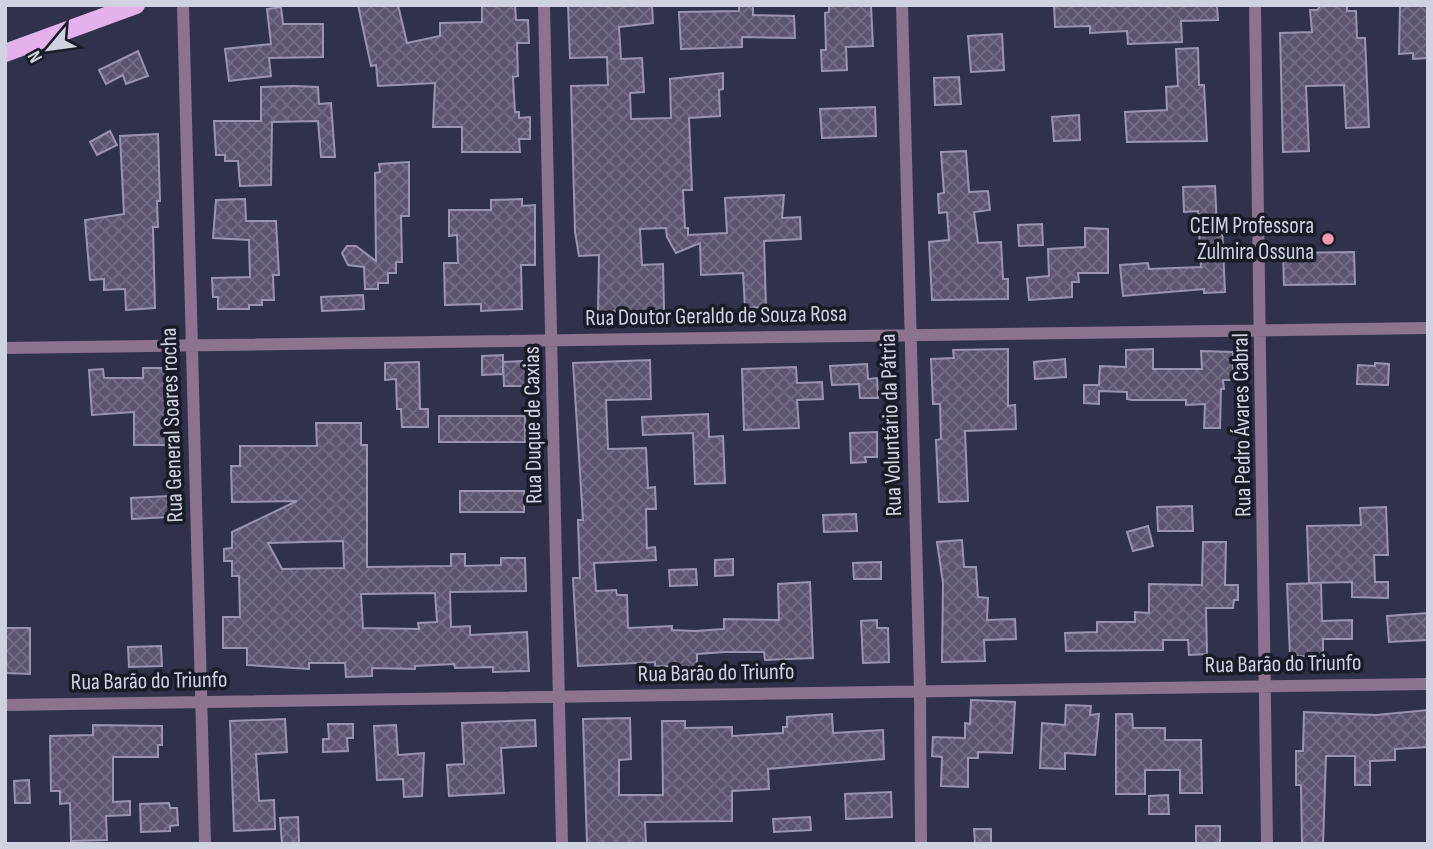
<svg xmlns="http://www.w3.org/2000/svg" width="1433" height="849" font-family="'Sofia Sans Condensed',sans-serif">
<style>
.building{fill:url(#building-cross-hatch);stroke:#9b94b1;stroke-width:2;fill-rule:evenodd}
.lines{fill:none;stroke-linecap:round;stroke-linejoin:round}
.street{stroke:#8c7390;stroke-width:12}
.primary{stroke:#e4b1ed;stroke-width:18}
.poi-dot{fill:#ef9ab8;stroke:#191b26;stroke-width:2.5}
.labels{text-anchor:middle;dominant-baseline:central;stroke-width:7;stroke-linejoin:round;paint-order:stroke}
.poi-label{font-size:23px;fill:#d0d2e2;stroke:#191b26;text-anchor:end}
.street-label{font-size:23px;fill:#d0d2e2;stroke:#191b26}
</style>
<defs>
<pattern id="building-cross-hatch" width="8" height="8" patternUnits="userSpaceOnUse" patternTransform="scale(1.75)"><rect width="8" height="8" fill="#5d5570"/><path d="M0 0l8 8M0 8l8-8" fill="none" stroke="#736d84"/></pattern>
</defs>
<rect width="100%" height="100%" fill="#2f324a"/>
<path class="building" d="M358,5H398L407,43L440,36V23L482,22V5H515L516,20H528L529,43H517L518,76L513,77L515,112H519V118L530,117V139H519L520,152H462V127H433L435,83L378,86L376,65L371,66Z
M568,5H652L653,23L619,27L621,59L642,58L644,92L630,93L631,119L671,118L670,79L723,73V89L719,90L720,116L689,118L692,190H683L685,228H688V235L727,233L725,198L784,195L782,218L800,217L801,239L764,241L766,307L745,308L743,273L701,275L700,243L676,253L667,237L666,228L640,229L642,265L663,264L664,310L598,312L599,255L579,256L575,232L571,86L608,85L607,57L570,58Z
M739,5H753V15L794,16L795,38L742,37V47L681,49L679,12L739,11Z
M1054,5H1217L1218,20L1181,21L1182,42L1128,44L1127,31L1090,33V26L1055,27Z
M1321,5L1347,6V11H1356L1357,38H1365L1369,127L1346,128L1344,85L1306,86L1309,151L1283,152L1280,33L1312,32L1310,10H1317Z
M1400,5H1428V58L1413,59V53L1399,54Z
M829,6H871L873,46L846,47L847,70L822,71L821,50H826L825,13L829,12Z
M281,7L283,24H323V57L269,58L271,76L229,81L225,49L271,44L267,9Z
M1002,34L1004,70L971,72L968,36Z
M1198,48L1199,85H1204L1207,141L1127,142L1125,112L1167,110L1166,87L1178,86L1176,49Z
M138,51L148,76L126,84L123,75L106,84L99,70Z
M959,77L961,104L935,105L934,78Z
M293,86L318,87L319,104L331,103L335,157H321L318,121L272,122L271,185L240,186L238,161H225V155H216L214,121H261V87Z
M875,107L876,136L822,138L820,109Z
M1079,115L1080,140L1054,141L1052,117Z
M110,131L117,145L97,155L90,142Z
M158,134L160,201H157L158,227H153L155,308L126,310L125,289L104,290V279L90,280L85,220L124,214L120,136Z
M966,151L969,192L988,191L990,210L974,212L978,243L1001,242L1003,279H1008V299L932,300L929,242L949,240L947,212L939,213L938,194L944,193L941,152Z
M409,162V216H401L402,262H396V273H388V283H378V289H365L364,267L348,265L342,253L347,246H356L376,261L375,173L380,172L379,164Z
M1215,186L1217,226H1222L1225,292L1204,293V289L1123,296L1120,265L1148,263L1149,269L1201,267L1198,211L1184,212L1183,187Z
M245,199L246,221H276L279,275H273L274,300H262V305H249V309H218V297H213L212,278L250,277L249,240L213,238L216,200Z
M522,199V206L535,205V265H521L522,309L481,311V304L445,305L444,263H458L457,235L449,236V210H491V200Z
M1042,224L1043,245L1019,246L1018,225Z
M1085,228L1108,229V273H1078L1079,282H1072V297L1029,300L1027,278L1049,276L1048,249L1085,247Z
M1354,252L1355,284L1284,285L1283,253Z
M363,295L364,309L322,311L321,297Z
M1008,349V406L1015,405L1016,429L965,431L968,501L939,502L936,440L941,439L940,404H933L931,359L954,358L953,350Z
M1153,349V369H1202L1201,351L1233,352V380H1223L1224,389H1221L1220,428H1204L1205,404L1186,405V400H1132L1127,399V392L1099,391V404L1084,403V385H1099L1100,366L1126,367V350Z
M503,355V374L482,375V356Z
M1065,359L1066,377L1035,379L1034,362Z
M650,360L651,399L606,400L608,449L646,448L648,488L655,487L656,509H646L647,548L655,547L656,560L594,563L596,591L616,590L617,595H627L628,628L672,626V630L695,631L724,629V619L779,620L778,584L810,582L813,658L765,660L764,652H725L697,654V667L655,666V662L578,666L573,578H580L578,520H583L573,363Z
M522,361V366H535V386H504L503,362Z
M419,362L420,409H428V427H402L401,409H397L396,379L385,380V363Z
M1375,363L1389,364L1388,385L1357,384L1358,365L1375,366Z
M867,364L868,379L877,378L878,398H860L859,384L832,385L830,366Z
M796,367L797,383L822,382L823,399L797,400L799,428L744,430L742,369Z
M143,368H169V445H134V412L92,415L89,370L103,369L104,378H143Z
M708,414L709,437L723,436L725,483L695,484L693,433L643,435L642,417Z
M439,416H525V442H439Z
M316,423H361V445H367V567L451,566V554H465V566L501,565V558H525L526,591L450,592L451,627L470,626V635L527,632L529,671L493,672V667L455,668L454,664L415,666V669L372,668V676L346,677L345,663H309V669L247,665V648H223V617H240L239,576H232V561H224V549L232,548V532L297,501L232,502L231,466H240V446H317ZM343,541L344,568L282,569L268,543ZM435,593L437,622L418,623L419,629L363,628L361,594Z
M877,432V457H865L866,462L851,463L850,433Z
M460,491H524V512H460Z
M169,496V517L132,519L131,498Z
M1192,506L1193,531H1158L1157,507Z
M1386,507L1388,555H1374L1375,582H1388V598L1352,597V582L1309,583L1307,526L1361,525L1360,508Z
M856,514L857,531L824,532L823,515Z
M1148,526L1153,546L1133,551L1127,532Z
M962,540L964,567H976L978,597L988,598L987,620L1015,619L1016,639L984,640L985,661L942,662L943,583L937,542Z
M1203,542H1226L1225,585H1238V600H1234L1233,608H1206L1207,654L1189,655L1188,640H1163V650L1066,651L1065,633L1097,632V622H1135V612L1149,613V584L1202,585Z
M733,559V575L715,576V560Z
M881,562V579H854L853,563Z
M696,569L697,585L670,586L669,570Z
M1321,583L1322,621L1352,620V639H1323V657L1290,656L1287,584Z
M1428,613V640L1389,642L1387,616Z
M877,620V628H888L889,662L863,663L861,621Z
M6,628H30V674L6,673Z
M161,646L162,666L129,667L128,647Z
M971,700L1015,702L1012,753L978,752V758H968V787L941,786L942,757L932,756L933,737L965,738V723L970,724Z
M1066,705L1091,706L1090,715L1099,714L1095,755L1065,753V769L1040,768L1042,723L1065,725Z
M1428,710V747L1395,749V760L1370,761V785H1355V756H1326L1323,844H1302L1301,785H1296V751H1303L1304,712L1376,715Z
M832,714L833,733L883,730L884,759L768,769L769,789L732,791V821L645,822L646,844H587L583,719L630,718L631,759L619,760V795H663L662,721H685V728L732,727V736L783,733V727H787V717Z
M1116,714H1132L1133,728H1165V740H1201L1202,793H1180V770H1145V794H1116Z
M285,719L287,752L256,754L259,801L274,800L275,829L234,831L230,721Z
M535,720L536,746L501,748L504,793L449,796L447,765L464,764L462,723Z
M328,724H353V738H347L348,751L323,752V739H329Z
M93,725L162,726V745H158V757H113V802L130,801V815L106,816L107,840L71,841L70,803L60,804V791H51L50,736L93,735Z
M396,725L398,755L424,753L422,796L404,797L403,779L377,780L374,726Z
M29,780L30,803H15L14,781Z
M891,792L892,817L846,819L845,794Z
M1168,795L1169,814H1149V796Z
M169,803L170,808H177L178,825L170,826V831L141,832L140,804Z
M298,817L299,844H282L280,818Z
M810,817L811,830L774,832L773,819Z
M1196,826H1220V844H1196Z
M974,829H991V844H975Z"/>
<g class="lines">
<path class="street" d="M183,5L205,844
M544,5L562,844
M902,5L920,690L921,844
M1255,5L1267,844
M5,348L1428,328
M5,705L1428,684"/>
<path class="primary" d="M5,53L136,5"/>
</g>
<circle class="poi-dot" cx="1328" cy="239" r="7"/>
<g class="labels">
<g class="poi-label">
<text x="1314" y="226">CEIM Professora<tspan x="1314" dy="26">Zulmira Ossuna</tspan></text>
</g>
<g class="street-label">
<text transform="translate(716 316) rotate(-1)">Rua Doutor Geraldo de Souza Rosa</text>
<text transform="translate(172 425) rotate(-92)">Rua General Soares rocha</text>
<text transform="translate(533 425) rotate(-91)">Rua Duque de Caxias</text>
<text transform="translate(891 425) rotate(-92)">Rua Voluntário da Pátria</text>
<text transform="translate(1242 425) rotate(-91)">Rua Pedro Ávares Cabral</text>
<text transform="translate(1283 664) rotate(-1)">Rua Barão do Triunfo</text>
<text transform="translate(716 673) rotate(-1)">Rua Barão do Triunfo</text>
<text transform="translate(149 681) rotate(-1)">Rua Barão do Triunfo</text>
</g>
</g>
<rect width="1433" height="849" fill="none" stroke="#d0d2e2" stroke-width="14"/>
<g transform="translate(49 49) rotate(241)" stroke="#191b26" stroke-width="5" paint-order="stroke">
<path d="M0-5L12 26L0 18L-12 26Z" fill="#d0d2e2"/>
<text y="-10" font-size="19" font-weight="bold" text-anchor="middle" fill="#d0d2e2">N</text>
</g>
</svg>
